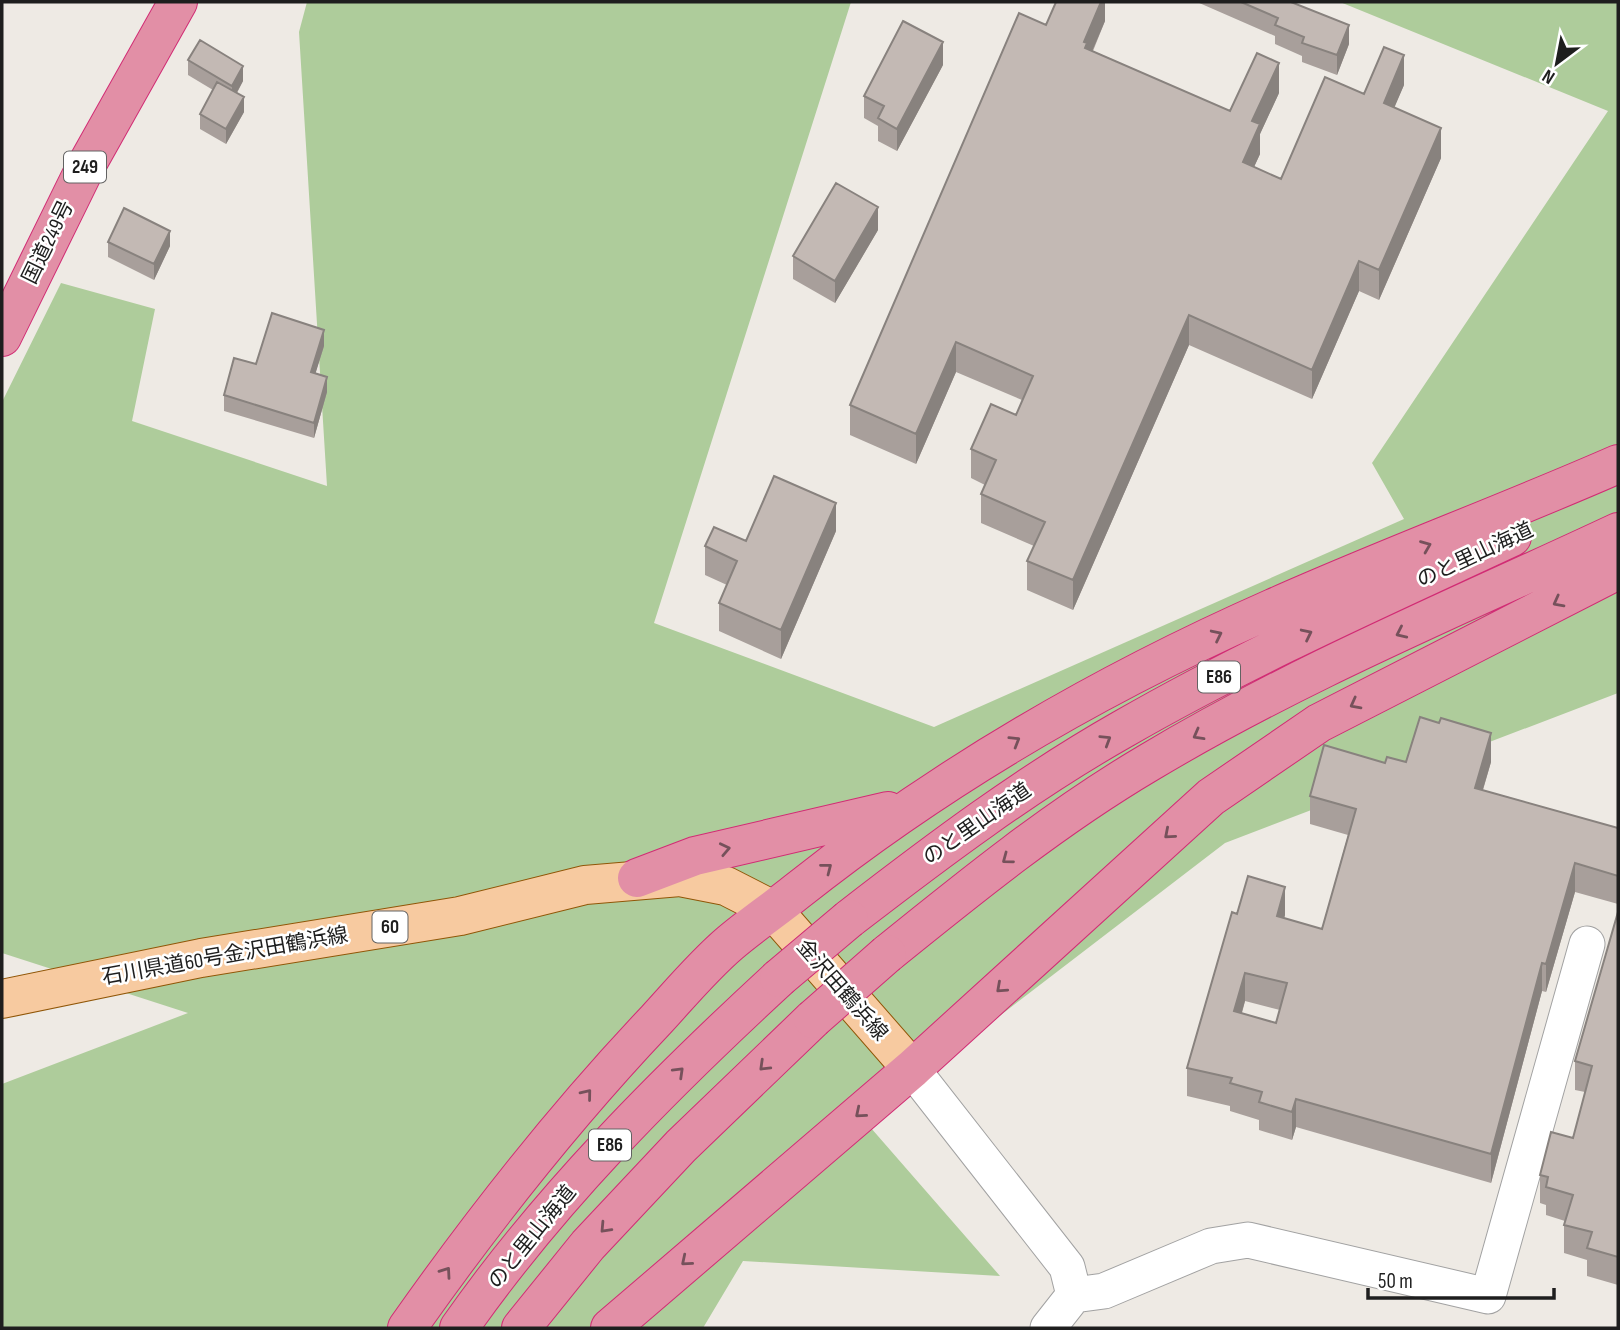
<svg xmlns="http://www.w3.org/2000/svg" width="1620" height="1330" font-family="'Sofia Sans Condensed','Noto Sans JP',sans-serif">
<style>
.forest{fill:#aecc9b}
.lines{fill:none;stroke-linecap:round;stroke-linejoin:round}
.minor-casing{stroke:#a2a2a2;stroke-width:37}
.major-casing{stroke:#905607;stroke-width:40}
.highway-casing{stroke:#d12c74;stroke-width:40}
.minor{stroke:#fff;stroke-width:35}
.major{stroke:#f7caa0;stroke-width:38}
.highway{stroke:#e28fa6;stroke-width:38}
.highway-bridge-casing{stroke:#d12c74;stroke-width:40;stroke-linecap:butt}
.highway-bridge{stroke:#e28fa6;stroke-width:38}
.wall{fill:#a89f9b;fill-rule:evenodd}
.shaded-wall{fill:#88827e}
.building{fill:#c3b9b4;stroke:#88827e;stroke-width:2;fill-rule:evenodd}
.oneway{stroke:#76515b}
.labels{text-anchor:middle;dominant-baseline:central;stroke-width:5;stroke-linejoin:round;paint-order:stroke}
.shield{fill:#fff;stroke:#626262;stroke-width:2}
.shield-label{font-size:19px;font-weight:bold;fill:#1e1e1e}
.street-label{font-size:21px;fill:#1e1e1e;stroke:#fff}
</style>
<rect width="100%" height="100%" fill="#eeeae4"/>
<path class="forest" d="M307,2H851L654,623L934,727L1404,519L1372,463L1608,111L1340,2H1618V693L1225,843L864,1120L1000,1276L743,1261L703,1328H2V1084L188,1013L2,953V402L61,283L155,309L132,421L327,486L299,32Z"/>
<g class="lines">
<g class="minor-casing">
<path id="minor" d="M912,1069L1067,1267L1074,1295
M1048,1328L1074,1295L1104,1291L1211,1246L1248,1240L1488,1296L1587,944"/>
</g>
<g class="major-casing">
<path id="major" d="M2,999L201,958L460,916L585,885L680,877L726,886L773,910L912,1069"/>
</g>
<g class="highway-casing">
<path id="highway" d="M2,337L86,166L178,2
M637,878L695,856L888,811
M849,919C937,851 1026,784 1123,729C1248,657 1381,598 1512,537
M887,954C971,886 1055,818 1148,763C1298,673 1460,606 1618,532
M407,1328C483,1220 565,1116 656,1020C680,994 703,966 730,943C751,925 775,909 796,892C942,776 1103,683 1273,608C1387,557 1504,514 1618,464
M459,1328C550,1198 663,1085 779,978
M521,1328L588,1245L681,1146L813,1019
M610,1328L912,1069L1211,797L1319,723L1618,570"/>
</g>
<use href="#minor" class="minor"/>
<use href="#major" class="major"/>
<use href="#highway" class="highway"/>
<g class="highway-bridge-casing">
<path id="highway-bridge" d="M779,978L849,919
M813,1019L887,954"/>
</g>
<use href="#highway-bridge" class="highway-bridge"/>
</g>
<path class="wall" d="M1105,2V21L1093,51L1230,111L1279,93L1260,134V154L1254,167L1281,179L1364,94L1404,85L1394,107L1441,158L1379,300L1359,291L1312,399L1189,345L1073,610L1027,590V561L1034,546L981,523V494L985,485L971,478V449L1016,415L1022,400L956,372L916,464L850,435V405L1046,25Z
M1197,2H1291L1349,44L1337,75L1302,62V56L1275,44V36Z
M188,60L243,81L237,93L244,112L226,144L200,129V114L213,90L188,75Z
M943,65L897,151L878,141V126L864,118V96Z
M878,230L835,303L793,279V256Z
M108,242L170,246L154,280L108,257Z
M324,346L315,374L327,392L314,438L224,411V395L256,364Z
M836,531L781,659L719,631V603L727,585L705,575V546Z
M1491,762L1483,790L1618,828V904L1575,892L1546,992L1542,991L1491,1183L1296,1127L1292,1140L1259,1130V1120L1230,1111V1106L1187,1096V1068L1237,914L1285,915L1284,918L1322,929L1348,835L1310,824V796L1385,763ZM1245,1001L1280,1010L1276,1023L1242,1013Z
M1618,912V1285L1587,1276V1260L1564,1253V1225L1565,1221L1546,1215V1205L1540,1203V1175L1573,1138L1585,1092L1575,1090V1061Z"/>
<path class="shaded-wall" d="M1101,2H1105V21L1087,63L1084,42Z
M1349,25V44L1337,75V55Z
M943,42V65L897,151V129Z
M1404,55V85L1384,132V103Z
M1279,63V93L1260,134V154L1243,191V162L1252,121Z
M243,66V81L232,101V86Z
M244,97V112L226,144V129Z
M1441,128V158L1379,300V270Z
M878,207V230L835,303V281Z
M170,231V246L154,280V264Z
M1359,261V291L1312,399V370Z
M1189,315V345L1073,610V580Z
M324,330V346L311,388V372Z
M956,342V372L916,464V434Z
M327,377V392L314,438V423Z
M836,503V531L781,659V630Z
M1491,733V762L1475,816V788Z
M1575,863V892L1546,992V964Z
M1285,887V915L1277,944V916Z
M1542,963V991L1491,1183V1154Z
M1245,973V1001L1234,1039V1011Z
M1296,1099V1127L1292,1140V1112Z"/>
<path class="building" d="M1056,2H1101L1084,42L1087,43L1085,48L1230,111L1257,53L1279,63L1252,121L1260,124L1243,162L1281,179L1325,77L1364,94L1384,47L1404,55L1384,103L1441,128L1379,270L1359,261L1312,370L1189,315L1073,580L1027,561L1045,522L981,494L996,460L971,449L991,404L1016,415L1033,376L956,342L916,434L850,405L1019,13L1046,25Z
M1241,2H1291L1349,25L1337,55L1302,43L1304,37L1275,25L1278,18Z
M903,21L943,42L897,129L878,118L884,106L864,96Z
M200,40L243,66L232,86L188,60Z
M217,82L244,97L226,129L200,114Z
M836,183L878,207L835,281L793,256Z
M124,208L170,231L154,264L108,242Z
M272,313L324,330L311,372L327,377L314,423L224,395L234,358L256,364Z
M774,476L836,503L781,630L719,603L737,561L705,546L714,527L746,541Z
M1420,717L1439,723L1441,718L1491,733L1475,788L1618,828V876L1575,863L1546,964L1542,963L1491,1154L1296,1099L1292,1112L1259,1102L1262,1092L1230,1083L1232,1078L1187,1068L1232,912L1237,914L1248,876L1285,887L1277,916L1322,929L1356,809L1310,796L1324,745L1385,763L1387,757L1406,762ZM1245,973L1287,983L1276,1023L1234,1011Z
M1618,912V1257L1587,1248L1592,1232L1564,1225L1573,1195L1546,1187L1548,1177L1540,1175L1551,1132L1573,1138L1592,1066L1575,1061Z"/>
<defs><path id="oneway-chevron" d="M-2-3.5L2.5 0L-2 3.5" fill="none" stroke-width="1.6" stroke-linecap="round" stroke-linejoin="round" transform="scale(1.75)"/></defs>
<g class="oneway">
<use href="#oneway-chevron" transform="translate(1426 546) rotate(-22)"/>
<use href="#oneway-chevron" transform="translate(1558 602) rotate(152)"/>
<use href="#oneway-chevron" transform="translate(1401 633) rotate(155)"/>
<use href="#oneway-chevron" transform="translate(1307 634) rotate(-26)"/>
<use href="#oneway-chevron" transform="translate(1217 635) rotate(-26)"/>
<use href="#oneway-chevron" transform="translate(1355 704) rotate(152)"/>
<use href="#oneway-chevron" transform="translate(1198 735) rotate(151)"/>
<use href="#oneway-chevron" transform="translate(1106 740) rotate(-32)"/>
<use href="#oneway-chevron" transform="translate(1015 741) rotate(-31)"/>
<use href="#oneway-chevron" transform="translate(1169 834) rotate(139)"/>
<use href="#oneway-chevron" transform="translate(725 849) rotate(-12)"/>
<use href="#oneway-chevron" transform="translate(1007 859) rotate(143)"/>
<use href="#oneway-chevron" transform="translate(827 868) rotate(-38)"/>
<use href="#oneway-chevron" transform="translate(1001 988) rotate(138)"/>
<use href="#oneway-chevron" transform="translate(764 1066) rotate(136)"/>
<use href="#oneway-chevron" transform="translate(679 1072) rotate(-44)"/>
<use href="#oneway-chevron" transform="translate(587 1094) rotate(-51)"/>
<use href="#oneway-chevron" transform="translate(860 1113) rotate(140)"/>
<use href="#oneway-chevron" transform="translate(605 1228) rotate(133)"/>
<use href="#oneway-chevron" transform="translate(686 1261) rotate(140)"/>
<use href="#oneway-chevron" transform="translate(446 1272) rotate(-55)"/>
</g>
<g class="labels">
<g class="shield">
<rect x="64" y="151.5" width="42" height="31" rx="5"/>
<rect x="1198" y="661.5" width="42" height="31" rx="5"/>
<rect x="372.5" y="911.5" width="35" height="31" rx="5"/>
<rect x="589" y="1129.5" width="42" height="31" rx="5"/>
</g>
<g class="shield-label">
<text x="85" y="167">249</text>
<text x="1219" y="677">E86</text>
<text x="390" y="927">60</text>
<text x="610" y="1145">E86</text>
</g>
<g class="street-label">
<text transform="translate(48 242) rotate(-64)">国道249号</text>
<text transform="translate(1475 555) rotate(-25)">のと里山海道</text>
<text transform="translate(977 824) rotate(-35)">のと里山海道</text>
<text transform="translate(225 956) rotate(-10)">石川県道60号金沢田鶴浜線</text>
<text transform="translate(842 990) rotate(49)">金沢田鶴浜線</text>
<text transform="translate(532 1237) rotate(-51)">のと里山海道</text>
</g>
</g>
<rect width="1620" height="1330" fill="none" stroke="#1e1e1e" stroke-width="7"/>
<g transform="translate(1557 63) rotate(212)" stroke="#ffffff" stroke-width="5" paint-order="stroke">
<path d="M0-5L12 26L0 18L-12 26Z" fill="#1e1e1e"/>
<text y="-10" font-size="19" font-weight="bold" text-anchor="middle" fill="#1e1e1e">N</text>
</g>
<path d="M1368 1288v10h186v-10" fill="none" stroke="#1e1e1e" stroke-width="3.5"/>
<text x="1378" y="1288" font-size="21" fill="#1e1e1e" stroke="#ffffff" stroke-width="5" paint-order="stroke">50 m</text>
</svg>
